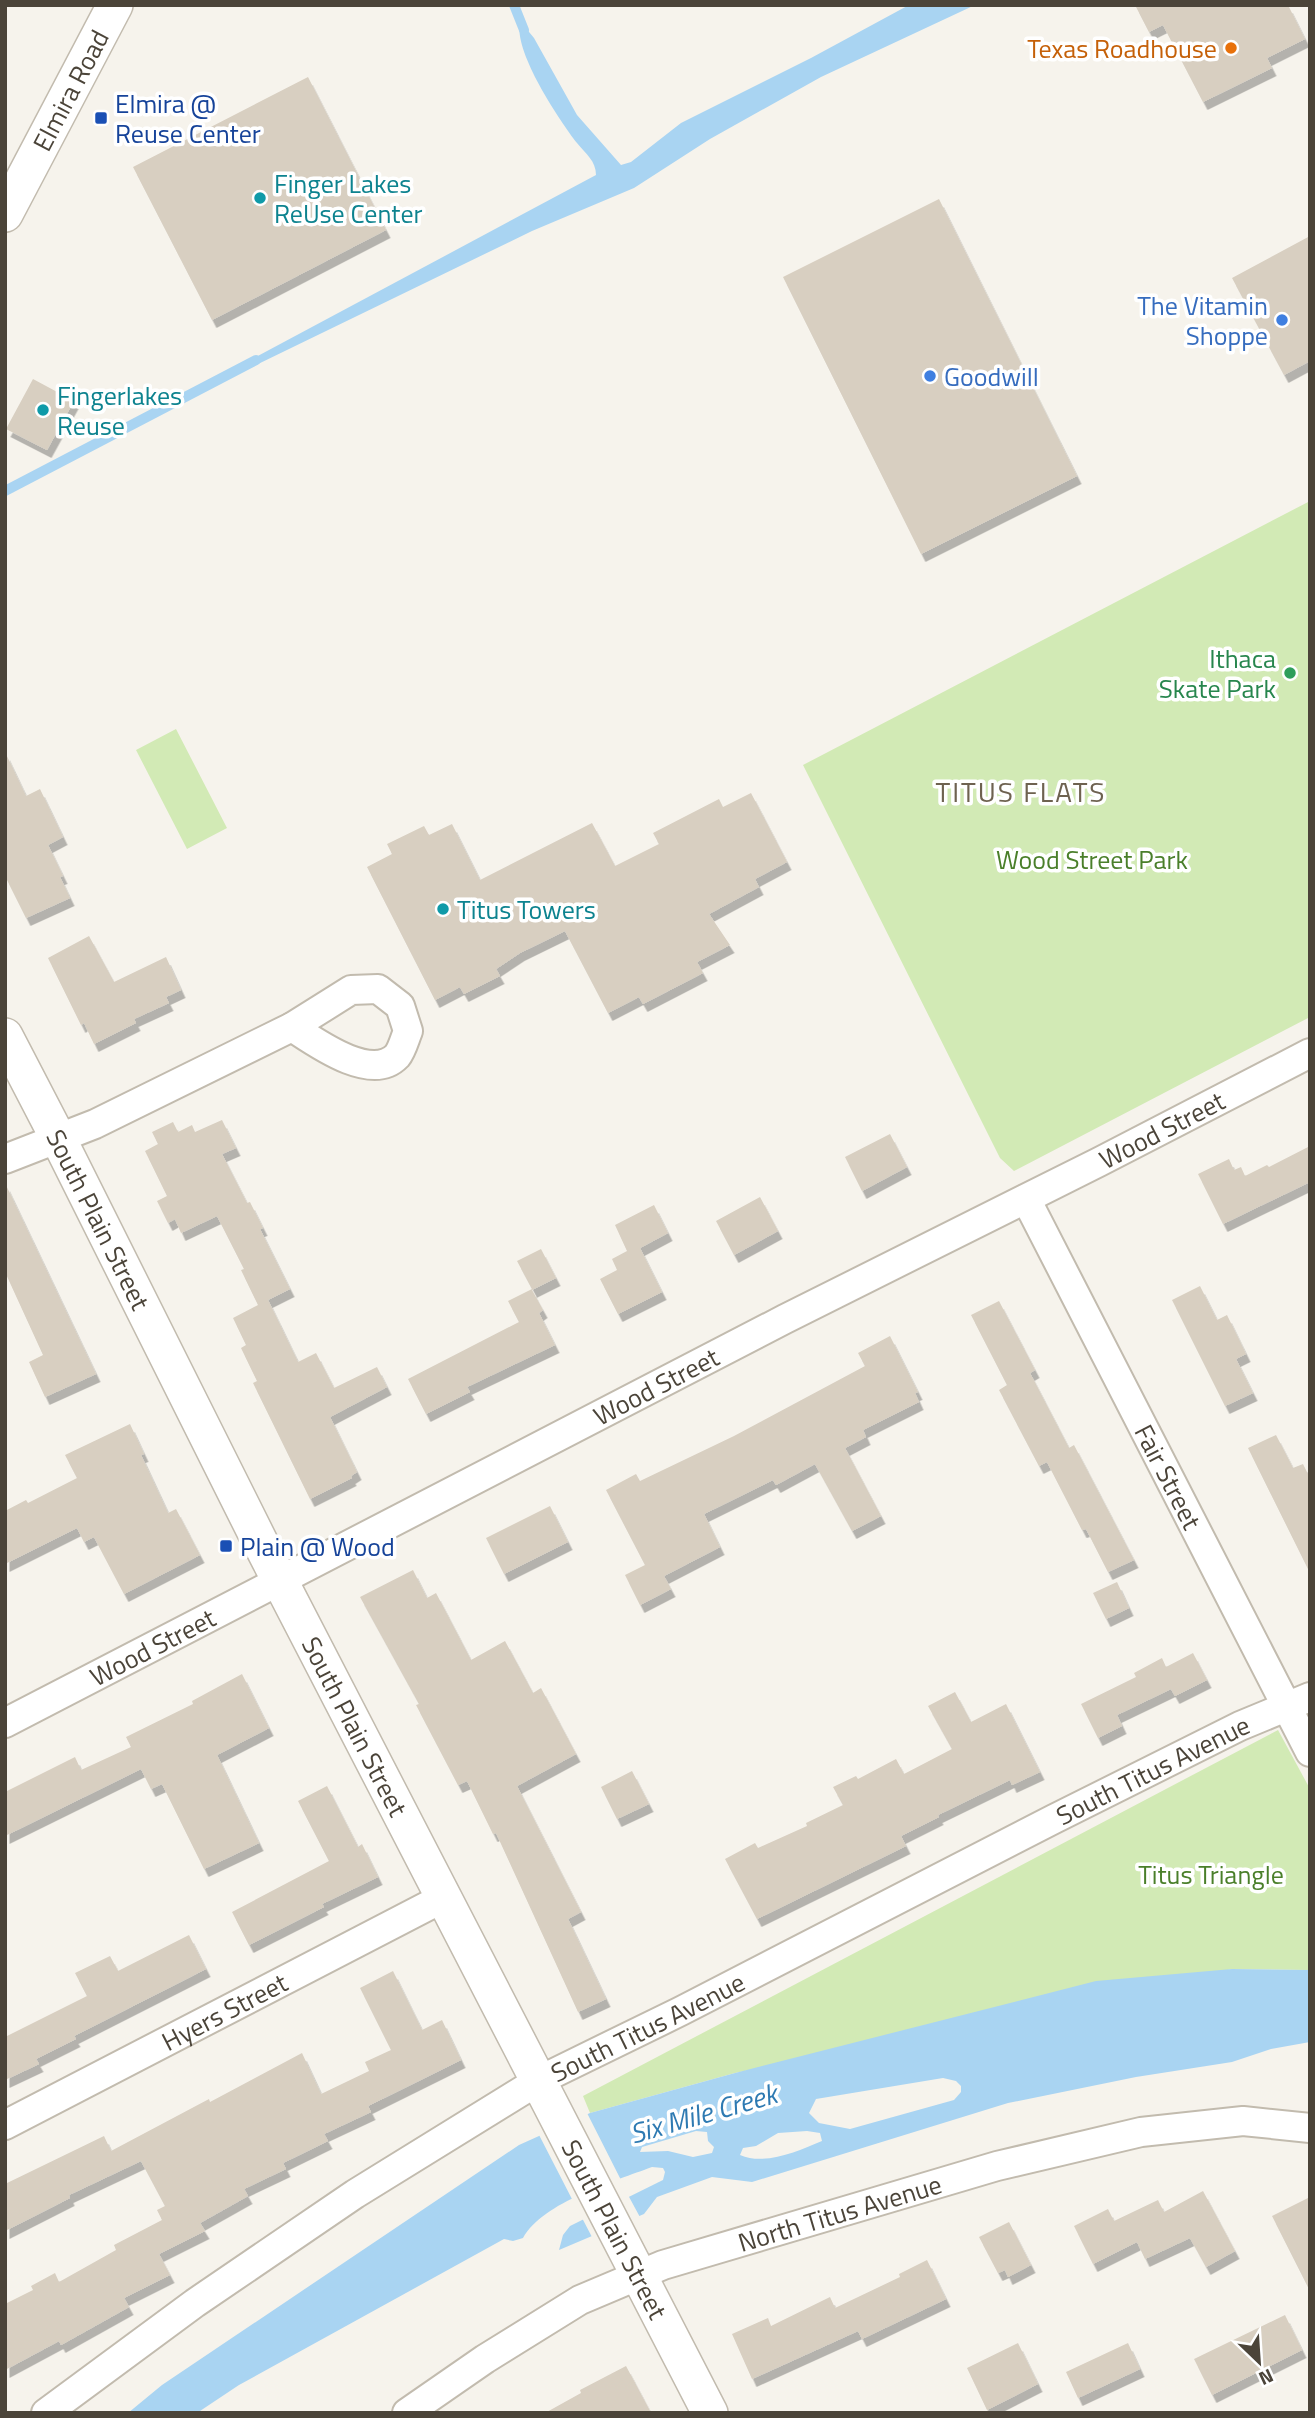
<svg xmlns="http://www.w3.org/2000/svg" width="1315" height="2418" font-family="'Titillium Web',sans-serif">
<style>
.green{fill:#d2eab5}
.water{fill:#a9d4f2;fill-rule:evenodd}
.pier{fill:#f6f3ec}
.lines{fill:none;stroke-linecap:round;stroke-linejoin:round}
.stream{stroke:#a9d4f2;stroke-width:10}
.building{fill:#d8cfc1;filter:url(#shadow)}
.minor-casing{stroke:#c2bbae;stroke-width:32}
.tertiary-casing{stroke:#c2bbae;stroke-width:38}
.minor{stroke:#fff;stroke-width:28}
.tertiary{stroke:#fff;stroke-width:35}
.food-dot{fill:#e8710a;stroke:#fff;stroke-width:2.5}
.transit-dot{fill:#1a4fb4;stroke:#fff;stroke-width:2.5}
.culture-dot{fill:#0f9aa8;stroke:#fff;stroke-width:2.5}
.shop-dot{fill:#3f7fe0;stroke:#fff;stroke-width:2.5}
.leisure-dot{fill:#2e9e5b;stroke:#fff;stroke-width:2.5}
.labels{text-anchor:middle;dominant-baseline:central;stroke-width:7;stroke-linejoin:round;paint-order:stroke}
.food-label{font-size:26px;fill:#c56008;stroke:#fff;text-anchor:end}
.street-label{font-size:26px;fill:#4b4439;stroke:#fff}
.transit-label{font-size:26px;fill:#164399;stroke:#fff;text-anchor:start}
.culture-label{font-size:26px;fill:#0d838f;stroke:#fff;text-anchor:start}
.shop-label{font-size:26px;fill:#366cbe;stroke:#fff;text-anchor:end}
.leisure-label{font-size:26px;fill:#27864d;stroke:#fff;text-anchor:end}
.park-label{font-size:26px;fill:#4a7f2a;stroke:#fff}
.neighbourhood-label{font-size:28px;letter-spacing:2px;fill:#6e6250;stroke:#fff}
.water-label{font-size:28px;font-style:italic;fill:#2e7ab2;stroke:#fff}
</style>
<defs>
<filter id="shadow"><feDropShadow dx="4.5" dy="8" stdDeviation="0" flood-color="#0004"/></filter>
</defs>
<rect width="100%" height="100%" fill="#f6f3ec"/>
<path class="green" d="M1310,501V1017L1014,1171L1000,1158L803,765Z
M176,729L227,828L187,849L136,750Z
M1278,1730L1310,1789V1970L1232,1969L735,2073L590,2113L583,2096Z"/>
<path class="water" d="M909,5H975L821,77L710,139L634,188L532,231L246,370L243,364L596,175C596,161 586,154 577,143C558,118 513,51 520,21L534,38L577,115L621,165L631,162L681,123L811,58Z
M1232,1969L1310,1970V2042L1271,2049L1232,2062L1136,2077L1008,2103L752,2182L712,2177L657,2197L644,2214L559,2250L563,2235L570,2226L663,2180L665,2172L663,2168L652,2167C615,2181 543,2202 523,2238L513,2241L504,2239L239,2385L197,2413H128L162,2385L519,2145L590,2113L735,2073L1096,1981ZM943,2078L956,2081L961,2086V2092L954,2100L850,2129L819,2123L809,2113L816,2099ZM696,2131L707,2132L708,2141L714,2147L712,2153L693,2157L668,2151L640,2152L642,2147ZM807,2131L820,2133L822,2141C798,2151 765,2166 740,2155L743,2148L756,2146L778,2133Z"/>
<path class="pier" d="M586,2111L622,2182L574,2203L538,2133Z
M628,2195L641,2219L593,2239L581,2216Z"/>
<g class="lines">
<path class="stream" d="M514,5L524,30
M5,491L256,360"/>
</g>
<path class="building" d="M1135,5H1288L1305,39L1267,58L1272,68L1203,102L1163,25L1149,32Z
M308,77L386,230L212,320L133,167Z
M939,199L1077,476L921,554L783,277Z
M1310,236V361L1284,375L1232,278Z
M33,379L74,401L47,450L6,429Z
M5,752L26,796L40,789L63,837L48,845L63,876L60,877L70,898L26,918L5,876Z
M751,793L787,862L755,879L759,887L709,914L730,945L697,962L703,973L643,1004L639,997L608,1013L565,931L520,953L496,969L500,976L464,994L460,987L435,1000L367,867L392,854L387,844L424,826L429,835L452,824L480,880L592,823L615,866L659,844L653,833L719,799L723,807Z
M89,936L114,982L166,957L181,990L166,997L169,1003L134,1019L136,1023L94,1044L84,1023L81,1025L48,958Z
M222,1120L236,1148L222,1154L247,1203L250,1202L263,1228L260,1229L290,1289L268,1300L298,1362L316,1353L334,1388L377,1367L387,1387L330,1417L357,1472L351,1476L352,1478L310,1499L253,1383L257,1381L241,1348L246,1345L233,1318L258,1305L241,1270L244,1269L217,1216L181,1233L175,1219L168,1223L157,1201L167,1196L145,1151L158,1144L152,1132L173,1122L178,1132L192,1125L195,1132Z
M890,1134L907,1167L862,1191L845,1157Z
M1310,1146V1182L1223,1224L1198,1174L1229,1159L1234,1170L1241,1167L1245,1176L1267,1165L1269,1167Z
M5,1183L96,1374L45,1397L29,1362L43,1355L5,1272Z
M760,1197L778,1231L734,1255L716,1221Z
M654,1205L668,1233L640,1248L662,1292L618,1314L600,1279L617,1270L612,1259L627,1251L615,1225Z
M541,1249L556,1278L532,1290L543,1310L539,1313L555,1345L467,1387L470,1392L426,1414L408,1379L519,1322L508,1301L532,1289L517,1261Z
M1200,1286L1217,1320L1227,1315L1246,1354L1236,1359L1253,1393L1225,1406L1172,1300Z
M999,1301L1035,1370L1030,1373L1069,1448L1074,1445L1134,1560L1108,1572L1086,1529L1082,1530L1047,1462L1039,1466L999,1390L1007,1385L971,1315Z
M890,1336L918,1392L915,1393L919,1402L863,1430L866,1437L845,1448L881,1516L852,1531L815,1464L776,1485L773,1480L704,1514L720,1547L664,1576L671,1589L640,1605L625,1575L645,1565L606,1490L636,1474L640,1481L734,1436L865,1366L858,1353Z
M130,1424L144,1454L141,1455L168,1513L176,1509L200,1555L124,1594L94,1537L84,1542L77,1528L5,1564V1511L26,1500L28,1503L77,1478L65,1455Z
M1276,1435L1293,1468L1303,1464L1310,1478V1573L1248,1448Z
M550,1506L568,1542L504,1574L486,1538Z
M413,1570L427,1598L436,1593L471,1660L505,1641L533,1693L541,1688L576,1754L517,1786L581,1912L568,1919L606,1999L578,2012L496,1833L493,1834L467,1781L458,1785L416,1705L419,1704L360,1597Z
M1117,1582L1129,1608L1106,1619L1093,1593Z
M1193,1653L1207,1680L1175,1696L1171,1689L1117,1715L1122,1726L1098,1738L1081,1704L1136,1677L1134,1673L1162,1658L1166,1667Z
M242,1674L269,1728L217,1755L259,1843L204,1869L162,1784L151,1789L141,1769L5,1836V1792L75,1757L81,1770L131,1747L126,1737L193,1704L192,1701Z
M955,1692L971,1722L1006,1704L1040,1772L1012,1785L1010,1780L938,1815L939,1817L901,1836L906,1846L757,1919L725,1859L755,1843L758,1848L807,1826L806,1823L843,1805L833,1787L856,1776L858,1779L896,1759L904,1774L952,1749L928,1706Z
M632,1771L649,1804L617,1819L601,1787Z
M327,1786L358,1847L362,1844L378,1877L322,1904L324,1907L249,1945L232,1912L329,1861L298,1801Z
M189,1935L206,1969L74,2036L76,2039L36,2059L39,2064L5,2080V2037L87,1996L75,1973L110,1956L118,1971Z
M393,1971L422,2030L442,2020L461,2060L368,2106L371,2112L324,2134L328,2141L283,2163L286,2169L244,2189L248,2196L200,2223L205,2231L159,2254L170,2275L124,2298L129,2307L61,2345L59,2341L5,2370V2304L33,2290L31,2286L55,2273L59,2282L116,2250L114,2245L162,2220L157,2210L165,2206L141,2161L69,2195L70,2198L5,2231V2184L104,2136L111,2151L209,2099L210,2102L302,2053L321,2094L369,2071L365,2062L391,2050L360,1988Z
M1203,2191L1235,2251L1206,2267L1190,2238L1145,2259L1137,2242L1093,2264L1074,2226L1108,2209L1114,2221L1158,2200L1164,2212Z
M1310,2197V2291L1272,2216Z
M1009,2222L1031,2265L1008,2277L1005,2270L998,2273L979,2237Z
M927,2260L946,2299L862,2339L858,2331L752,2379L732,2334L768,2318L771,2326L830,2297L835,2308L900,2277L899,2274Z
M1285,2315L1302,2350L1212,2395L1194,2359Z
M1018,2343L1038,2384L987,2410L967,2368Z
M1128,2343L1140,2369L1078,2398L1066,2372Z
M626,2366L651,2413H545L581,2393L580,2390Z"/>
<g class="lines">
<g class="minor-casing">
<g id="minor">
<path d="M378,989L400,1006L408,1031C405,1038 402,1050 397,1056C371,1083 315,1042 292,1027L351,990Z"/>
<path d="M5,1159L95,1124L292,1027"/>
<path id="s1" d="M1026,1199L1310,1752"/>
<path id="s2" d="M5,1723L785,1319L1099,1162L1310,1053"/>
<path id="s3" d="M5,2125L443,1898"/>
<path id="s4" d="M46,2413L195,2303L355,2194L538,2081L681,2011L1054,1819L1240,1726L1310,1697"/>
<path id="s5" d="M407,2413L485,2359L580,2300L663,2265L997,2166L1141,2132L1243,2121L1310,2128"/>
</g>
</g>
<g class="tertiary-casing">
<g id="tertiary">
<path id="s6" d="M5,214L115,5"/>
<path id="s7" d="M5,1036L59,1140L262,1546L710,2413"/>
</g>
</g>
<use href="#minor" class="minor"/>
<use href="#tertiary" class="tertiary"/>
</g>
<circle class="food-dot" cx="1231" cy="48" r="7"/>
<g class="transit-dot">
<rect x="94" y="111" width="14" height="14" rx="3.5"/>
<rect x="219" y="1539" width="14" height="14" rx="3.5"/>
</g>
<g class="culture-dot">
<circle cx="260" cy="198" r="7"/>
<circle cx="43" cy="410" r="7"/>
<circle cx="443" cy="909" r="7"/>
</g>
<g class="shop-dot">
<circle cx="1282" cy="320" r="7"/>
<circle cx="930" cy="376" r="7"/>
</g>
<circle class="leisure-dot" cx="1290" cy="673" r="7"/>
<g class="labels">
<g class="food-label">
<text x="1217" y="48">Texas Roadhouse</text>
</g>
<g class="street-label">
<text stroke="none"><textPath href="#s6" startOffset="140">Elmira Road</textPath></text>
<text stroke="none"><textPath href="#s2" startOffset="1300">Wood Street</textPath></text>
<text stroke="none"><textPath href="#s7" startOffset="206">South Plain Street</textPath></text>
<text stroke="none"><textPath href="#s2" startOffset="733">Wood Street</textPath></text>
<text stroke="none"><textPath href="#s1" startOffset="312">Fair Street</textPath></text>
<text stroke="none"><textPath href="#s2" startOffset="166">Wood Street</textPath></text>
<text stroke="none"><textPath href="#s7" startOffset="774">South Plain Street</textPath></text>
<text stroke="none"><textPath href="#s4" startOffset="1283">South Titus Avenue</textPath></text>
<text stroke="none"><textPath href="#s3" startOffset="247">Hyers Street</textPath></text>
<text stroke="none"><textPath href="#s4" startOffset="716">South Titus Avenue</textPath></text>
<text stroke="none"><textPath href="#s5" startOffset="481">North Titus Avenue</textPath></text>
<text stroke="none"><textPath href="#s7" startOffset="1340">South Plain Street</textPath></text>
</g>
<g class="transit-label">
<text x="115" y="103">Elmira @<tspan x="115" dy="30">Reuse Center</tspan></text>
<text x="240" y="1546">Plain @ Wood</text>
</g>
<g class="culture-label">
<text x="274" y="183">Finger Lakes<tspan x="274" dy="30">ReUse Center</tspan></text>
<text x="57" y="395">Fingerlakes<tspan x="57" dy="30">Reuse</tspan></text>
<text x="457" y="909">Titus Towers</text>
</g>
<g class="shop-label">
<text x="1268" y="305">The Vitamin<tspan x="1268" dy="30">Shoppe</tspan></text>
<text x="944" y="376" text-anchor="start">Goodwill</text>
</g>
<g class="leisure-label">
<text x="1276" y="658">Ithaca<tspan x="1276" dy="30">Skate Park</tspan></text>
</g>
<g class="park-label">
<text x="1092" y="859">Wood Street Park</text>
<text x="1211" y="1874">Titus Triangle</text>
</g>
<g class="neighbourhood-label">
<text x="1021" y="791">TITUS FLATS</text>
</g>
<g class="water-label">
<text transform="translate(703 2113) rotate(-16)">Six Mile Creek</text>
</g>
</g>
<rect width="1315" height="2418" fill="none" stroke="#4b4439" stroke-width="14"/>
<g transform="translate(1259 2362) rotate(155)" stroke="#ffffff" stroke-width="5" paint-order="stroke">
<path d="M0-5L12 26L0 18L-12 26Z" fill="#4b4439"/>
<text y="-10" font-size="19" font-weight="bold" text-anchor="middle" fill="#4b4439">N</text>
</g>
</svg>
